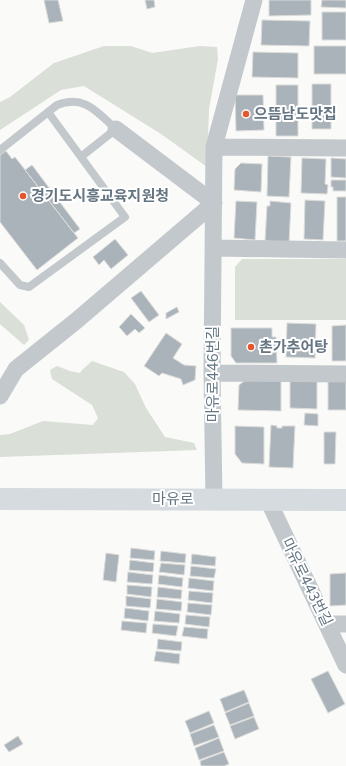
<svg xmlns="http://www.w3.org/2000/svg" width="346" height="766" font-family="Figtree,'Noto Sans KR',sans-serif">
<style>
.green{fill:#dadfd7}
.building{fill:#aab3b9;stroke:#dcdcda}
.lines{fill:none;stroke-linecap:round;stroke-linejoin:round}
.lane{stroke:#c3c8cc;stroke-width:8}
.street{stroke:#c3c8cc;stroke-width:17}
.secondary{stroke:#d6dbdf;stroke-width:22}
.poi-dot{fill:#e4572e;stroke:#fff;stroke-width:1.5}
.labels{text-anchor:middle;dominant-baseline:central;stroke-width:4;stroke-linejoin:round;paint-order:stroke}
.poi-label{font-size:15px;font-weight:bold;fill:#657683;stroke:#fff;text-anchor:start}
.street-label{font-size:15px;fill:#657683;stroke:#fff}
</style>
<rect width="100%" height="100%" fill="#fafaf8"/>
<path class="green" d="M104,46H131L152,53L200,46L217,47L218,59L209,109L207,167L161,134L84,86L61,90L0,130V102L10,97L54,63Z
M242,259H346V320H235V267Z
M0,302L24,325L29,340L24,345L0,324Z
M92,361L124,372L135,384L146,408L165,437L194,443L197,450L0,457V435L10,434L43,421L93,425L98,418L92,405L52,379L50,370L57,366L70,371L80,373L82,370Z"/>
<path class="building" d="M44,0H58L63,21L49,23Z
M145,0H154L155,7L147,9Z
M269,0H311V15L269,16Z
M322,0H346V8L321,7Z
M322,12H346V40H322Z
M262,20L310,21L309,46L261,45Z
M314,46H346V74H314Z
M253,52L298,53V78L252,77Z
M312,84H331V129H312Z
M276,85H298V136H276Z
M235,95H263L264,130L236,131Z
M6,151L12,159L15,157L78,238L37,270L0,222V155Z
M268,156L291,157L289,197L267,196Z
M302,158L326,159L325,184L328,185L327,194L301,193Z
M331,158L346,159V178L331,177Z
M241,163L262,164L261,192L234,190L235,169Z
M32,165L80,229L74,233L25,170Z
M331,180H346V191H333V187H331Z
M337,197H346V241H337Z
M305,200L325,201L323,240L304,239Z
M236,201L257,202L255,240L234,238Z
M270,201L291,203L289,243L265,241L267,206H270Z
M115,239L128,255L111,269L104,260L99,265L93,257Z
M141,291L159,315L149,322L131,298Z
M177,307L179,312L166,319V313Z
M131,314L145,328L139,333L135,329L127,336L119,327Z
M287,323L316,324L315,358L286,357Z
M346,325V361H332V326Z
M231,328H272V337H276L277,363H236L231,356Z
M166,333L182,344L173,358L184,365L196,366L195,380L183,385L181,379L162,373L159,376L144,366Z
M247,379L281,380V411L238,410L239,385Z
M290,380L317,381V409L290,408Z
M328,380H346V410H328Z
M305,413L318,414V426L304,425Z
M271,425L277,426V428H282V426H295L293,468L269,467Z
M235,426L264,427V464L242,463L235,454Z
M324,432H336L335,464H324Z
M131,548L155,551L154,560L130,558Z
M161,551L186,554L185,563L160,561Z
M106,553L119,555L116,582L103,580Z
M192,554L216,557L215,566L191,564Z
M130,560L154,563L153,572L129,570Z
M161,563L185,565L184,575L159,572Z
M191,566L216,569L214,578L190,576Z
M128,572L153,575L152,584L127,582Z
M346,573V605L330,606V574Z
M159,575L183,578L182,587L158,584Z
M189,578L214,581L213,591L188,588Z
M127,585L152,587L151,597L127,594Z
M158,587L182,590L181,599L157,597Z
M189,591L213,593L212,603L188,600Z
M126,596L151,599L150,608L126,606Z
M157,599L182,602L181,611L156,609Z
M188,603L212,605L211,615L187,612Z
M125,608L149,611L148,621L124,618Z
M155,611L180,614L179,623L154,621Z
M186,615L210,617L209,627L185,624Z
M122,621L147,623L146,633L121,630Z
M153,624L178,626L176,636L152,633Z
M184,627L208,629L207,639L182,636Z
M158,639L182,642L181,651L157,649Z
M156,651L180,654L179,664L154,661Z
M328,671L345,704L328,713L311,679Z
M244,690L249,702L225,712L220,699Z
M249,703L254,716L230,725L225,713Z
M209,711L214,723L190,733L185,721Z
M254,717L259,729L235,739L230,726Z
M214,725L219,737L194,746L190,734Z
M18,736L23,744L9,752L4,745Z
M219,738L224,751L199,760L195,748Z
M224,752L229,764L224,766H201L200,761Z"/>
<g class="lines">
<path class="lane" d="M0,150L57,105C84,94 97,112 116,129L82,156
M0,263L20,285L29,287L125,217L48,112"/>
<path class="street" d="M214,147L346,148
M214,248L346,250
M212,373L346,374
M0,396L16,369L76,321L214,203L116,129
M214,499L212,373L214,147L254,0
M268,500L346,665
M328,624H346"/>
<path class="secondary" d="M0,499L346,500"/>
</g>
<g class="poi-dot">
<circle cx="246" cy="114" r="4"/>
<circle cx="23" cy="196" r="4"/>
<circle cx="251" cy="347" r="4"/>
</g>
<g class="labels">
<g class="poi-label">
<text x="254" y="114">으뜸남도맛집</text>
<text x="31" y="196">경기도시흥교육지원청</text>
<text x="259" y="347">촌가추어탕</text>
</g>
<g class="street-label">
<text transform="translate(213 374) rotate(-90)">마유로446번길</text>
<text x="173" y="499">마유로</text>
<text transform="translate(307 582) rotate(64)">마유로443번길</text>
</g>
</g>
</svg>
